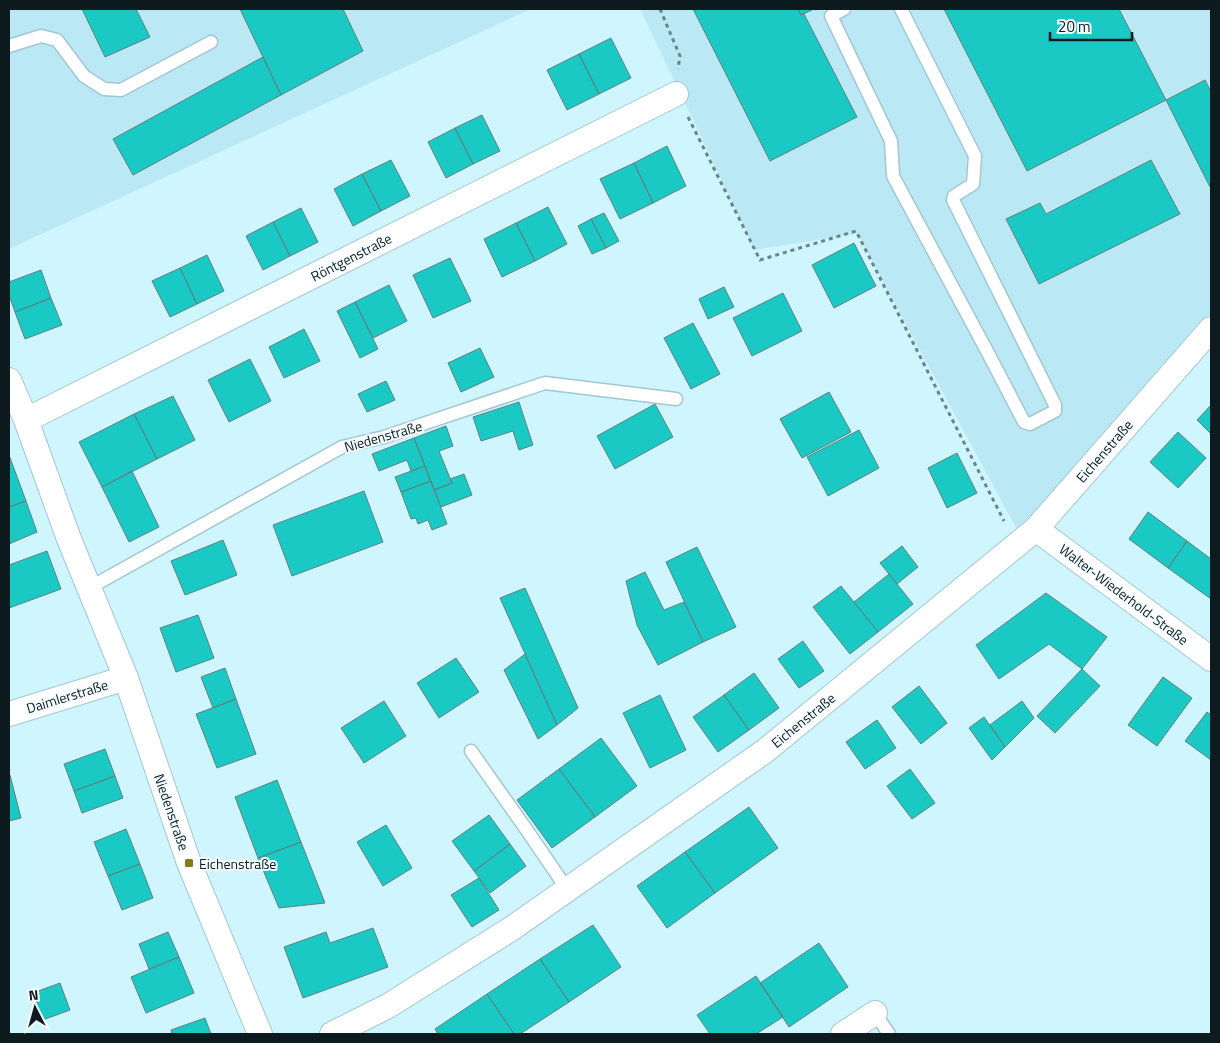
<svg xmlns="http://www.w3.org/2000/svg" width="1220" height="1043" font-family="'Titillium Web',sans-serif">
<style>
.built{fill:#bae9f5}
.building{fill:#1ac8c4;stroke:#5e8280}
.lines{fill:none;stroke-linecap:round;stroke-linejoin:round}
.service-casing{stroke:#a3c7d0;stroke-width:15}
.minor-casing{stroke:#a3c7d0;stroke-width:26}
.path{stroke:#6b848a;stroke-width:3;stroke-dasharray:4 4;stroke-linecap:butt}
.service{stroke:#fff;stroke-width:12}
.minor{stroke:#fff;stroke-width:24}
.poi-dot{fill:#837a20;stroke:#f5fcfe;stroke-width:2}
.labels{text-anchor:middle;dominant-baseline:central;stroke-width:4;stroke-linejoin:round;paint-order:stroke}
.street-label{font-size:14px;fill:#0d1b1e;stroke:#f5fcfe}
.poi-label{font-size:14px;fill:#0d1b1e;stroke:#f5fcfe;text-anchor:start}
</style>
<rect width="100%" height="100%" fill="#cff5fe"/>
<path class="built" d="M9,9H531L9,249Z
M640,9H1211V335L1021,537L860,239L859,233L755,250Z"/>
<path class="building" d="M82,9H136L150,37L105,57Z
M240,9H343L363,51L281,95Z
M693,9H798L801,15L804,14L857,117L770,161Z
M798,9H814L801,15Z
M944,9H1119L1166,100L1027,171Z
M611,38L631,78L599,94L579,54Z
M579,54L599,94L567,110L547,70Z
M263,57L281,95L133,175L113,139Z
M1205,80L1211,92V186L1210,187L1166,100Z
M482,115L500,151L473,164L455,128Z
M455,128L473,164L446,178L428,142Z
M667,146L686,186L653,203L634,163Z
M391,160L410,196L381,211L362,174Z
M1151,160L1180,214L1039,284L1006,219L1040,203L1046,214Z
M634,163L653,203L620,219L600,179Z
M362,174L381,211L353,226L334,189Z
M548,207L567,244L535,261L516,223Z
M301,208L318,242L290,256L273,222Z
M604,213L619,241L606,248L591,219Z
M591,219L606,248L592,254L578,226Z
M273,222L290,256L263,270L246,236Z
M516,223L535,261L502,277L484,239Z
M854,243L876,286L834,308L812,265Z
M207,255L224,291L197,304L180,268Z
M450,258L471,301L433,318L413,275Z
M180,268L197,304L170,317L152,281Z
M41,270L51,298L15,312L9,295V282Z
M389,285L407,321L373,338L355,302Z
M724,287L734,307L708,319L699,299Z
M783,293L802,331L752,356L733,318Z
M51,298L62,325L25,339L15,312Z
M355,302L378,349L360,358L337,311Z
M693,323L720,374L691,389L664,338Z
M304,329L320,361L284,378L269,347Z
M480,348L494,377L461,392L448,363Z
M250,359L271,401L229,422L208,380Z
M386,381L395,400L367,412L358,394Z
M829,392L851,432L802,458L780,419Z
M173,396L195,440L157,459L134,414Z
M519,402L533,445L519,450L513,431L481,441L473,417Z
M655,404L673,437L615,469L597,436Z
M1211,405V434L1197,420Z
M134,414L157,459L102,487L79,442Z
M446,426L453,446L439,451L452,483L434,490L414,438Z
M859,430L879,468L828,496L807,457Z
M1178,432L1206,458L1178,488L1150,462Z
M414,438L425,466L411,471L407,460L379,471L372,454Z
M957,453L977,493L947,508L928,468Z
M9,455L26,501L9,507Z
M425,466L431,481L401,492L395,477Z
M132,471L159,527L129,542L102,487Z
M464,474L472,495L441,507L434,490L452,483L450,479Z
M431,481L447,524L432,530L428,520L418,524L416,518L411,519L401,492Z
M364,491L383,542L292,576L273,525Z
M26,501L37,532L9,544V507Z
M1148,512L1187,541L1168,568L1129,539Z
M223,540L237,575L185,595L171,561Z
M1187,541L1211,559V599L1168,568Z
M902,546L918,567L897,584L880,563Z
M697,547L736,627L703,642L666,562Z
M47,551L61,589L9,608V565Z
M645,572L664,610L684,602L703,642L658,665L637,625L626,581Z
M889,574L913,604L878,632L854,602Z
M841,586L878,632L850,654L813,607Z
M525,588L578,708L557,725L500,598Z
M1046,593L1107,637L1082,669L1049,644L999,679L976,645Z
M198,615L214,658L176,672L160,628Z
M803,641L824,671L799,688L778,659Z
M525,654L557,725L538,739L504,670Z
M456,658L479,692L439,718L417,683Z
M225,668L236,699L213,708L201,677Z
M1082,669L1100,686L1055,733L1037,716Z
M754,673L779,708L749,730L724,695Z
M1163,677L1192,698L1157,746L1128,725Z
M919,686L947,723L921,744L892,707Z
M660,695L686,750L650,768L623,713Z
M724,695L749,730L718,752L693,717Z
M236,699L256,754L217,768L196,714Z
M384,701L406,736L364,763L341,728Z
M1022,701L1034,718L1005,747L990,725Z
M1207,712L1211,715V760L1185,741Z
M984,717L1005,747L992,760L969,728Z
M877,720L896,748L865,769L846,742Z
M601,738L637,786L595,817L559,769Z
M105,749L115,776L74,791L64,764Z
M559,769L595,817L552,848L517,800Z
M910,769L935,803L912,819L887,786Z
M9,775H10L21,818L9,821Z
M115,776L123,798L82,813L74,791Z
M277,780L301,842L258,858L235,797Z
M749,807L778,848L715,893L685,852Z
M489,815L510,844L474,871L452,841Z
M386,825L412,868L383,886L357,842Z
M126,829L140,864L108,876L94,842Z
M301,842L325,903L279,908L258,858Z
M510,844L526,866L490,893L474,871Z
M685,852L715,893L667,928L637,886Z
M140,864L153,898L122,910L108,876Z
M479,878L499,910L472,927L451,895Z
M593,925L621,967L569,1002L540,959Z
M373,928L388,967L303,998L284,947L326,932L330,943Z
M168,932L179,957L149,969L139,944Z
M819,943L848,987L789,1027L760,983Z
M179,957L194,993L146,1013L131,977Z
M540,959L569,1002L520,1034H514L487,994Z
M756,976L783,1017L756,1034H710L697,1015Z
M60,983L70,1010L40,1021L30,994Z
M487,994L514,1034H438L435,1029Z
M205,1018L211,1034H172L171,1030Z"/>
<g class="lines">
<g class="service-casing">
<path id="service" d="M844,9L831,16L891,141L893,176L988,353L1024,422L1030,424L1055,411V405L953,200L954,196L973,184L975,156L901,9
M9,46L41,36L57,40L84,76L104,89L121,90L211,42
M89,588L342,447L384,437L545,383L676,399
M471,751L526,829L567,889
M875,1013L889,1034"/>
</g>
<g class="minor-casing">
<path id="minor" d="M9,380L26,420L69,539L126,678L189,863L260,1034
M26,420L676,94
M1036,529L1211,659
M9,714L126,678
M332,1034L388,1006L511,929L765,751L1036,529L1211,329
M843,1034L875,1013"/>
</g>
<path class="path" d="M660,9L680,56L678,69
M688,117L760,260L856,231L1004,521"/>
<use href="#service" class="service"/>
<use href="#minor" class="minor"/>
</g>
<rect class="poi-dot" x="184" y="858" width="10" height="10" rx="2.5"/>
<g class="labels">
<g class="street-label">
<text transform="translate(351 257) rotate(-27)">Röntgenstraße</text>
<text transform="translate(383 436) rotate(-16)">Niedenstraße</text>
<text transform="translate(1104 451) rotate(-49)">Eichenstraße</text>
<text transform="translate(1124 594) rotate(37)">Walter-Wiederhold-Straße</text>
<text transform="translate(67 696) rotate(-17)">Daimlerstraße</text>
<text transform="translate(803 720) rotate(-39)">Eichenstraße</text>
<text transform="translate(172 812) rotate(71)">Niedenstraße</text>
</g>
<g class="poi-label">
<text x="199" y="863">Eichenstraße</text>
</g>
</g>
<rect width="1220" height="1043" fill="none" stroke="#0d1b1e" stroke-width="20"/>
<g transform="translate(35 1008) rotate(354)" stroke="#f5fcfe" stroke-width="4" paint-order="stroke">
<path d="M0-4L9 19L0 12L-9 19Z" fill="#0d1b1e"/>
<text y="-8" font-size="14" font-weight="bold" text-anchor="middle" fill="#0d1b1e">N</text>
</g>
<path d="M1050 32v8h82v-8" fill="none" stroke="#0d1b1e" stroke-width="2.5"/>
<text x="1058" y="32" font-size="15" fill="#0d1b1e" stroke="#f5fcfe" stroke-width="4" paint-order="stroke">20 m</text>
</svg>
